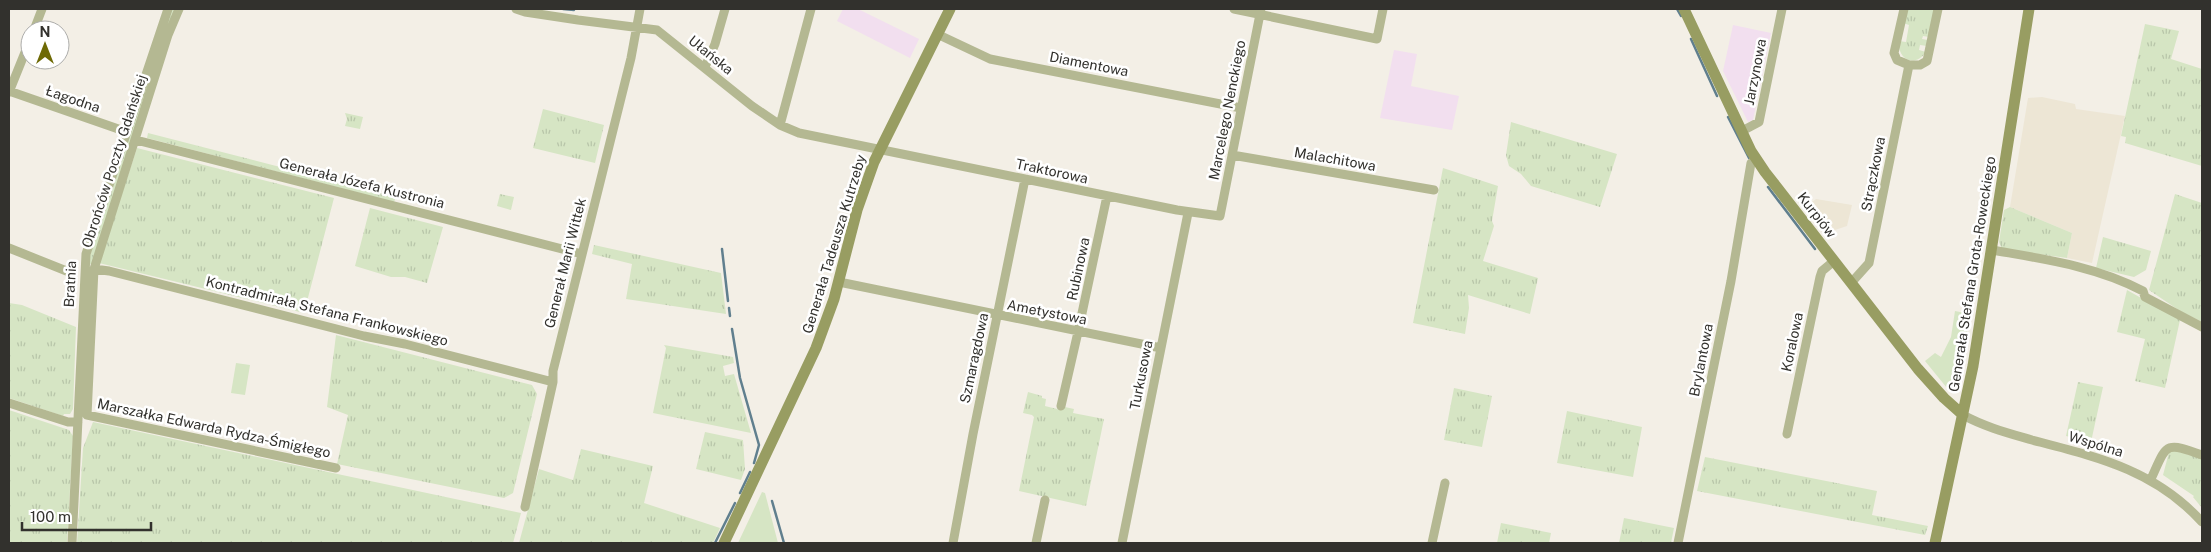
<svg xmlns="http://www.w3.org/2000/svg" width="2211" height="552" font-family="'Public Sans',sans-serif">
<style>
.built{fill:#ede6d5}
.education{fill:#f2dfef}
.grass{fill:url(#grass-tufts)}
.garden{fill:#d6e5c4}
.lines{fill:none;stroke-linecap:round;stroke-linejoin:round}
.stream{stroke:#607f8e;stroke-width:2.5}
.street{stroke:#b4b892;stroke-width:9}
.secondary{stroke:#989d62;stroke-width:11}
.labels{text-anchor:middle;dominant-baseline:central;stroke-width:5;stroke-linejoin:round;paint-order:stroke}
.street-label{font-size:14px;fill:#32312d;stroke:#fff}
</style>
<defs>
<pattern id="grass-tufts" width="24" height="20" patternUnits="userSpaceOnUse" patternTransform="scale(1.25)"><rect width="24" height="20" fill="#d6e5c4"/><path d="M3 7l-1-3M5 7V3M7 7l1-3M15 17l-1-3M17 17v-4M19 17l1-3" fill="none" stroke="#b8c5a9"/></pattern>
</defs>
<rect width="100%" height="100%" fill="#f3efe6"/>
<path class="built" d="M2042,97L2075,104L2076,109L2125,116L2092,263L2067,258L2072,233L2010,207L2028,98Z
M1816,199L1852,205L1847,226L1823,234L1803,209Z"/>
<path class="education" d="M843,9H858L919,39L910,58L837,21Z
M1733,25L1771,33L1753,120L1748,122L1723,71Z
M1394,50L1417,54L1411,86L1459,96L1452,130L1380,118Z"/>
<path class="grass" d="M171,9H176L92,264H90V255Z
M1907,9H1934V11L1929,37L1923,36L1922,39L1928,40L1927,46L1920,45L1919,50L1926,52C1915,68 1897,60 1899,41L1906,42L1909,25L1903,23Z
M2145,24L2179,31L2171,59L2202,69V166L2125,143L2126,137L2121,136Z
M543,109L604,125L595,163L533,148Z
M345,113L363,117L360,129L345,126L347,119Z
M1511,122L1617,154L1600,207L1531,186L1521,174L1509,166L1506,155Z
M148,133L396,197L394,202L147,138Z
M137,148L334,198L304,313L99,263Z
M1443,168L1498,186L1492,221L1494,226L1483,261L1538,278L1530,314L1468,295L1469,308L1465,334L1413,323Z
M500,194L514,197L511,210L497,206Z
M2175,194L2202,203V322L2180,311L2149,290Z
M2010,207L2072,233L2067,258L2002,249L1999,242L2004,210Z
M370,208L443,227L427,283L405,277H391L355,266Z
M2103,237L2151,251L2146,270L2134,277L2096,268Z
M594,245L721,273L726,314L626,299L632,264L592,254Z
M2127,290L2180,320L2165,388L2135,381L2145,339L2117,332Z
M9,303L22,305L76,327L73,409L70,414H64L63,416L9,398Z
M336,335L532,385L537,394L513,493L504,498L337,464L348,415L327,407Z
M664,345L733,357L734,363L723,366L725,376L734,374L751,433L653,413L666,348Z
M2078,382L2103,387L2091,442L2066,436Z
M1454,388L1492,396L1482,447L1444,440Z
M1028,392L1042,396V398L1046,399L1045,406L1061,410L1065,407L1074,409L1073,413L1104,419L1086,506L1019,491L1034,417L1032,415L1023,413Z
M9,410L69,430L73,436L67,543H9Z
M1567,411L1642,427L1633,477L1557,463Z
M93,422L521,513L513,543H77L83,448Z
M705,432L743,440L745,469L741,480L696,469Z
M581,449L653,466L644,503L720,528L713,543H519L539,469L573,480Z
M2174,450L2202,459V508L2193,497L2194,496L2163,475L2169,452Z
M1705,457L1877,491L1872,515L1928,526L1925,535L1697,491Z
M1624,518L1674,528L1671,543H1619Z
M1501,523L1551,533L1549,543H1497Z"/>
<path class="garden" d="M1955,311L1970,314L1958,385L1952,387V389L1947,388L1925,361L1935,353L1941,357L1951,337Z
M236,363L250,365L245,395L231,393Z
M762,492L765,493L778,543H738Z"/>
<g class="lines">
<path class="stream" d="M563,9L574,10
M1677,9L1681,16
M1691,39L1717,96
M1728,117L1749,158
M1768,187L1815,249
M722,249L728,301
M729,308L730,316
M732,329L740,378L759,445L754,463
M740,493L750,472
M772,501L784,543
M715,543L735,503"/>
<path class="street" d="M179,9L168,35L94,269L87,415L336,468
M516,9L525,12L578,20L657,30L752,106L780,125L799,133L1177,210L1220,216L1261,9
M1234,9L1377,39L1383,9
M34,30L42,9
M937,34L990,59L1241,108
M1909,65H1920L1927,61L1938,9
M705,67L715,44L725,9
M9,91L127,132
M9,92L30,40
M780,125L811,9
M1742,131L1759,122L1782,9
M136,140L582,254
M1232,155L1434,190
M9,248L69,272
M1992,250C2043,259 2096,266 2143,291L2145,297L2202,327
M94,269L109,271L364,336L405,344L553,382
M839,282L1161,348
M1851,283L1869,263L1909,65L1897,60L1894,53L1904,9
M9,403L68,422H78
M1061,406L1078,332L1107,196
M1963,415C1985,427 2008,433 2032,440C2097,457 2155,470 2202,522
M1787,434L1820,277L1822,271L1834,261
M2151,479C2167,444 2164,441 2202,455
M525,507L553,382V371L631,58L640,9
M72,543L86,254L168,9
M953,543L973,434L1025,179
M1036,543L1045,500
M1122,543L1188,213
M1432,543L1445,483
M1678,543L1731,281L1751,163L1756,159"/>
<path class="secondary" d="M1684,9L1751,151L1765,172L1918,369L1944,398L1963,415
M724,543L816,348L834,299L857,210L874,162L950,9
M1935,543L1973,366L2029,9"/>
</g>
<g class="labels">
<g class="street-label">
<text transform="translate(711 55) rotate(39)">Ułańska</text>
<text transform="translate(1089 64) rotate(11)">Diamentowa</text>
<text transform="translate(1755 72) rotate(-79)">Jarzynowa</text>
<text transform="translate(73 99) rotate(19)">Łagodna</text>
<text transform="translate(1227 110) rotate(-79)">Marcelego Nenckiego</text>
<text transform="translate(1335 159) rotate(10)">Malachitowa</text>
<text transform="translate(114 161) rotate(-72)">Obrońców Poczty Gdańskiej</text>
<text transform="translate(1052 171) rotate(12)">Traktorowa</text>
<text transform="translate(1873 174) rotate(-79)">Strączkowa</text>
<text transform="translate(362 183) rotate(14)">Generała Józefa Kustronia</text>
<text transform="translate(1817 215) rotate(52)">Kurpiów</text>
<text transform="translate(834 244) rotate(-73)">Generała Tadeusza Kutrzeby</text>
<text transform="translate(565 263) rotate(-76)">Generał Marii Wittek</text>
<text transform="translate(1078 269) rotate(-78)">Rubinowa</text>
<text transform="translate(1972 274) rotate(-81)">Generała Stefana Grota-Roweckiego</text>
<text transform="translate(70 284) rotate(-87)">Bratnia</text>
<text transform="translate(327 311) rotate(14)">Kontradmirała Stefana Frankowskiego</text>
<text transform="translate(1047 312) rotate(11)">Ametystowa</text>
<text transform="translate(1792 342) rotate(-78)">Koralowa</text>
<text transform="translate(974 358) rotate(-78)">Szmaragdowa</text>
<text transform="translate(1701 360) rotate(-79)">Brylantowa</text>
<text transform="translate(1141 375) rotate(-79)">Turkusowa</text>
<text transform="translate(214 428) rotate(12)">Marszałka Edwarda Rydza-Śmigłego</text>
<text transform="translate(2096 444) rotate(17)">Wspólna</text>
</g>
</g>
<rect width="2211" height="552" fill="none" stroke="#32312d" stroke-width="20"/>
<g transform="translate(45 45)"><circle r="24" fill="#ffffff" stroke="#adadab"/>
<path d="M0-4L9 19L0 12L-9 19Z" fill="#6e6a05"/>
<text y="-8" font-size="14" font-weight="bold" text-anchor="middle" fill="#32312d">N</text>
</g>
<path d="M22 522v8h129v-8" fill="none" stroke="#32312d" stroke-width="2.5"/>
<text x="30" y="522" font-size="15" fill="#32312d" stroke="#ffffff" stroke-width="4" paint-order="stroke">100 m</text>
</svg>
